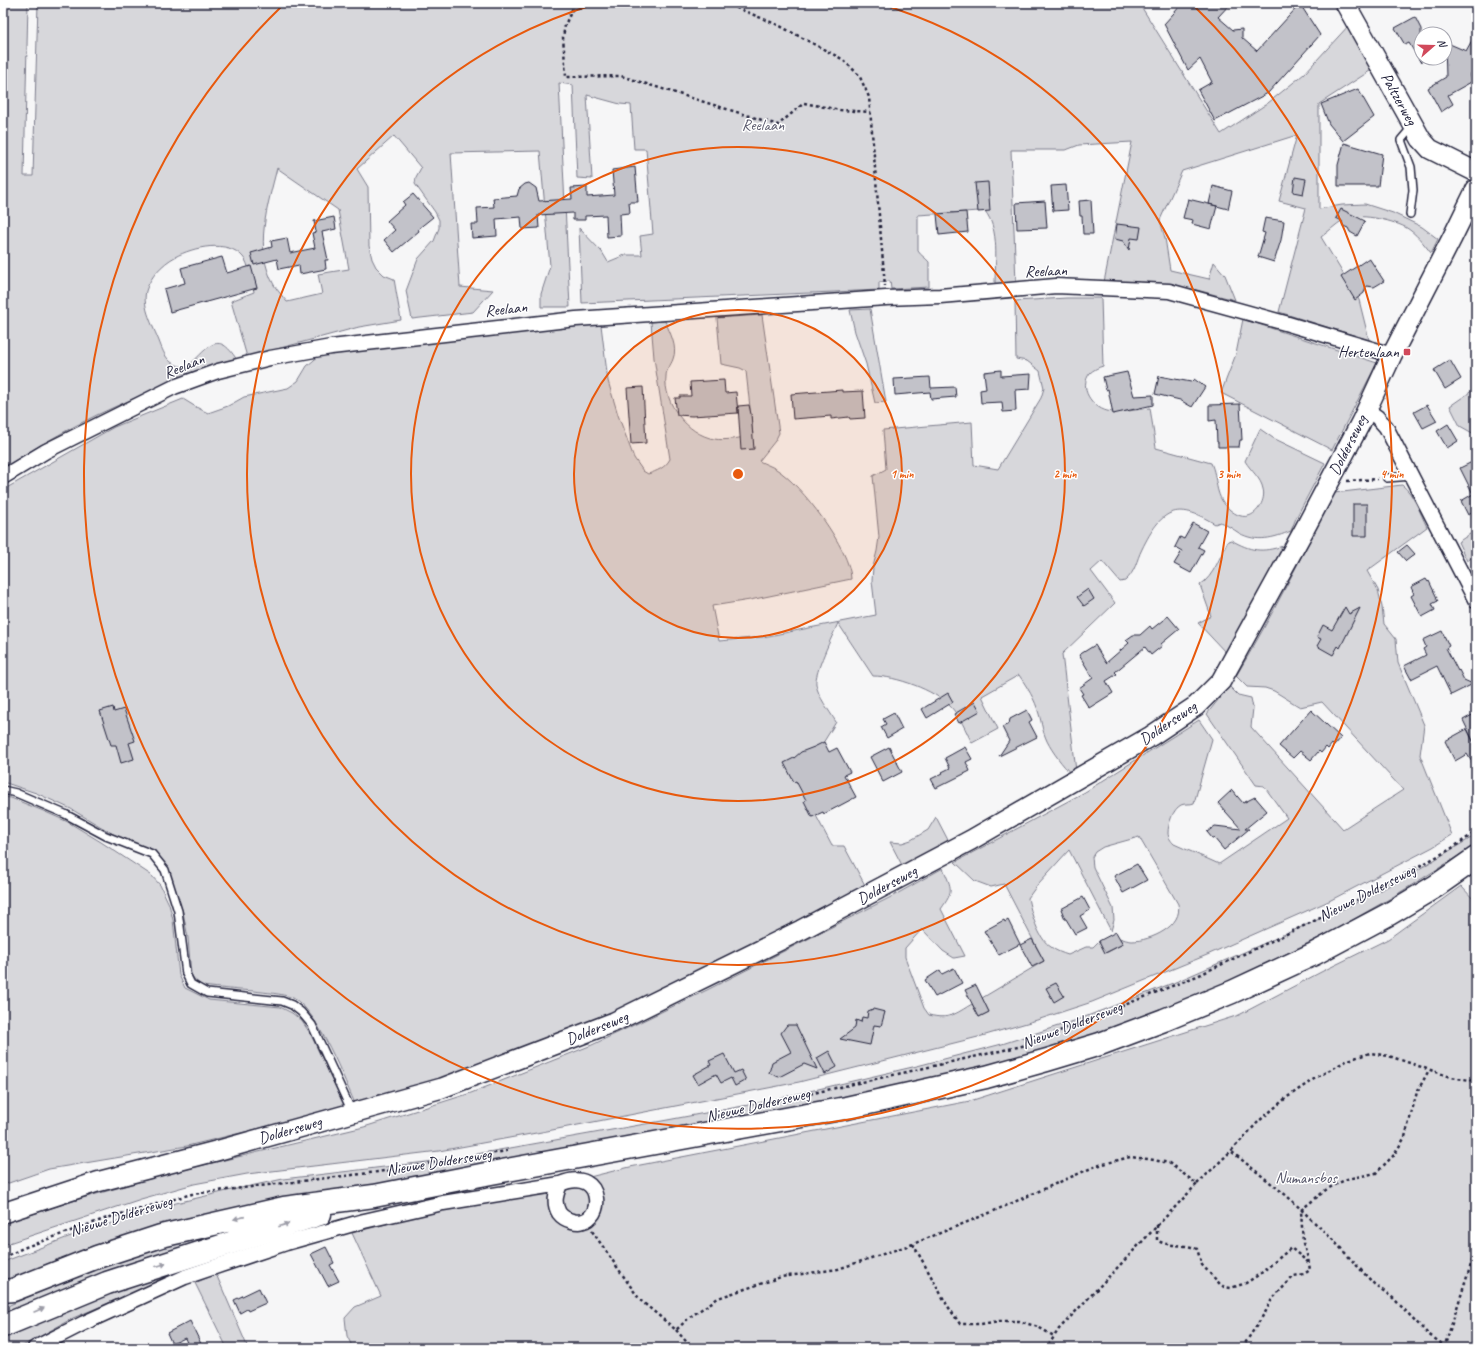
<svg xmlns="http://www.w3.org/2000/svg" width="1479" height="1351" font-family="Caveat,sans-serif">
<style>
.green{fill:#d7d7db;stroke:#7c7c8b;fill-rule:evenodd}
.building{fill:#c2c2c9;stroke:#22223b}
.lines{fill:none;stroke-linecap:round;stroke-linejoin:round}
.lane-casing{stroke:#22223b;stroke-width:10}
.street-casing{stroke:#22223b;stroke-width:17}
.secondary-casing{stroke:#22223b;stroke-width:22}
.primary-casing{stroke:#22223b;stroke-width:25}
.path{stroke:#22223b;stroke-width:2.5;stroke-dasharray:3 3;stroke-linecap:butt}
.lane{stroke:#fff;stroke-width:7}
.street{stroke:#fff;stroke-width:14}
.secondary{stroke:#fff;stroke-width:19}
.primary{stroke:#fff;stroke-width:22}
.oneway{fill:#9c9ca7}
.ring{fill:none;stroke:#e8590c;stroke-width:2}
.poi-dot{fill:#d1495b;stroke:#fff;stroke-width:1.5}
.labels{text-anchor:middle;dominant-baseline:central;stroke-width:3;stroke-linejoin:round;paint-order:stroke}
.street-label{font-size:16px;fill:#22223b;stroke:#fff}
.park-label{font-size:16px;fill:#58586b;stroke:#fff}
.poi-label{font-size:16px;fill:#22223b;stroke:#fff;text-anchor:end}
.centre{fill:#e8590c;stroke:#fff;stroke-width:2}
.ring-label{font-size:12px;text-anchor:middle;font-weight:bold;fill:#e8590c;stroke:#fff;stroke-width:3;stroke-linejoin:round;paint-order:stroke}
</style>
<rect width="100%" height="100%" fill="#f6f6f7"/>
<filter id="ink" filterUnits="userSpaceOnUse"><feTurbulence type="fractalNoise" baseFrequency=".025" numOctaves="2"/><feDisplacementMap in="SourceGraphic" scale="8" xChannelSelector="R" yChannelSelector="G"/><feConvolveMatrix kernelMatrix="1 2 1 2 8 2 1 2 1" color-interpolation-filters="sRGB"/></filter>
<g filter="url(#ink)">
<path class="green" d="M3,3H28L24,176H33L38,3H1139L1221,134L1268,103L1304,74L1350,24L1376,67L1319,104V209L1342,205L1365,204L1393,213L1422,227L1438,239L1431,253C1424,244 1416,233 1405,227C1391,220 1357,212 1343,220C1335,225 1328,232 1321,237L1359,300L1369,340L1279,312L1306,208L1279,201L1297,135L1182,171L1160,220L1165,238L1170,270L1209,279L1214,262L1225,275L1235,300L1193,289L1163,284L1104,282L1132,142L1079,145L1066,150H1011L1016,284H995C995,262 1000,230 985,211H979L918,215V251C921,256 925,257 929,262V287L891,289L890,281L879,282V290L582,303L579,228L602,252L608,262L625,255H642L640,236L653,234L646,149H634L631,105L620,104L587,95L592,179L577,178L573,85L559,83L570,307H541V294L550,266L540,151L451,153L460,287L493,290L473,312L412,319L406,291L418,259L434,241L439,228V220L435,212L415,184L416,177L421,168L394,136L357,169L368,187L369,246L372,259L376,267L384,275L394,279L401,320L359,327L247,357L231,301L254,292C252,283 249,263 243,257C228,239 193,247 175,257C162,264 150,277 146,291C142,307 153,326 159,341C165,357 169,366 187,367C208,349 217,328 237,360C183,380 128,398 77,425C52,438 27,453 3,468ZM277,168L338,210L349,269L318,274L322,294L287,302C283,297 278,291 274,285C253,248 268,205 277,168Z
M1067,298H1101L1103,366C1099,367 1093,370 1090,373C1078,388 1092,407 1107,411C1118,414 1138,409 1150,408L1156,448L1211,463C1218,478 1214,495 1228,508C1233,513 1241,518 1248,516C1258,514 1266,499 1263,489C1261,478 1251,471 1245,461L1260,429L1273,438L1325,463L1296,518L1291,531C1274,538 1257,543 1239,533C1233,529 1227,525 1220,522L1215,524C1176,500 1161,510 1142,549C1136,561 1136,571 1125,581L1120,582L1102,561L1091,571L1115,603L1062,654L1076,771L1071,774C1062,764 1053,753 1047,741C1042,730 1042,724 1039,714C1035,699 1027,687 1019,675L982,696L998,729L972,743C966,731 960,716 950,706C934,690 896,676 873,676L838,623C833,635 814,673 816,684C818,697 829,710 836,722L800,780L801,787L832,846H844L866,887L799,923L558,1038L357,1108C345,1082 318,1010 293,998C281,993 267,993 254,991C237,990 220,988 202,986L194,979L191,974L188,938L183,912L172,884L154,860L125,841L71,809L36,793L3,782V490L114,427L183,399L196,407L208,413L228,406L244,397L288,388L298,381L307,366L321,354L535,328L601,325L608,381L618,415L634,458L643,471L648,474C657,471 665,468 670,459L654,358L651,322L665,321C670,333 678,347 673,359C671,365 666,370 666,376C663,403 687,434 714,439C725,441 741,438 753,435L746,371L740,368L721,364L717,318L762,315L779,433L775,441L759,461C765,464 771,466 776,469C801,484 851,550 851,579L750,600L712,606L719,641L763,637L876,615L872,581L873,567L877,551L879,537L873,476L886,469L883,430L972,422L974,465L998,469L1041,398L1044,388L1040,371L1027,361L1016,359L1015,301Z
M870,309L886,402L875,403L866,364L855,332L850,310Z
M1243,319L1377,363L1332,450L1221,393L1236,354Z
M1476,388V435L1460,426L1450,406Z
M1402,485C1414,494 1420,513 1427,527L1367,571L1378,590L1382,607L1384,624L1396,639L1398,663L1424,725L1420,755L1452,835L1433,847L1329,901L1207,955L1092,1002L1037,1020L982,1036L799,1082L547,1131L439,1151L247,1174L194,1184L141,1199L3,1245V1224L8,1222L79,1199L170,1173L364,1127L471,1093L592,1045L705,991L893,896L943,868C952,889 954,891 941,909L965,956L954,958L943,951L922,929L905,948V957L924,1008L929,1015C949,1020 955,1014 972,1004L979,1017L989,1012L982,998L1044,961L1004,884L991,887L975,881L955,862L1085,792L1199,720L1212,739L1194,803C1190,805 1185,803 1181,805C1173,809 1168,824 1168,833C1168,837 1171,841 1174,844L1219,864L1287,818L1264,786L1256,785L1207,714L1229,686L1238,695L1251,698L1253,708L1251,727L1343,829L1403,790L1322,702L1300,707L1274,691L1265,688L1247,687L1236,676C1272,617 1302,555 1334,493ZM1139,837L1178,904C1184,926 1150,941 1132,941C1128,941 1123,939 1119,938L1123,944L1106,953L1099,941L1093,947H1086L1068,955C1062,953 1056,951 1051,947C1038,939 1031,912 1028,898L1038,884L1069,850L1111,931L1114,920L1113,908L1093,867L1092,857L1095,852L1103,847Z
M1476,530V555L1467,561L1458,542Z
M1231,540C1251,551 1261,553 1283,546L1239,633L1226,653L1198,623L1211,616L1200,585C1214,576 1220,556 1228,541Z
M3,797L11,798L41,810L68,822L101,842L151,875L160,885L169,904L173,920L179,975L185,988L209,1000L280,1007L292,1013L301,1020L310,1033L345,1107L314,1115L187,1146L49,1169L3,1185Z
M936,817L949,842L903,867L890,842L902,843L911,840L928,830Z
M1476,835V845L1391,898L1333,931L1240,976L1190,999L1120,1026L948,1079L444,1177L3,1283V1262L71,1236L176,1203L227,1191L283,1179L443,1160L662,1121L754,1104L917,1066L1002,1044L1077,1020L1178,981L1290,932L1360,901L1409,875Z
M1461,886L1476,902V1348H500L452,1347L450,1348H353L347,1336L345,1318L355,1307L381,1296L352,1233L439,1210L472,1206L630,1167L970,1101L1239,1015L1323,971L1388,939Z
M234,1230L91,1284L3,1320V1308L93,1268L134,1252Z
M208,1261L73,1318L19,1348H3V1333L70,1305Z
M216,1274L248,1348H227L195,1283Z"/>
<path class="building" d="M1183,3H1231L1218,17L1233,30L1242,29V38L1257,51L1300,4L1320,35L1268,93L1215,121L1198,90L1212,82L1200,59L1188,70L1164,24Z
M1415,17L1421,29V63L1409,43L1405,45L1395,28Z
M1476,33V66L1470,75L1473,81L1448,95L1453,104L1441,112L1428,88L1446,77L1445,42L1466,51Z
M1358,89L1374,117L1343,141L1329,124L1321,104Z
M1344,143L1382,154L1378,186H1338V165Z
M635,167L638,202H629L630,213L620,214L621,236L607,237L606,215L585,216V220H573V213L538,215L539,228L522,229L521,217L496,219L497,236L472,238L471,224H478L477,208L494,207L493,198L517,196L519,189L525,184L529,183L536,188L539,201L572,199L571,188L587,187V197L614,195L612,170Z
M1295,177L1306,179L1303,194L1293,192Z
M988,182L990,211L978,212L975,183Z
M1066,185L1068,210L1053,211L1051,186Z
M1213,186L1232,191L1228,209L1209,204Z
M413,194L433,217L418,229L419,231L394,252L384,240L395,230L387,221L405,205L403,202Z
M1188,199L1217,206L1211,229L1192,224L1193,220L1183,218Z
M1091,200L1093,234H1083L1082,216H1080L1079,201Z
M1045,201L1047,228L1017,229L1016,203Z
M1341,209L1365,221L1357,236L1350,232L1348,228L1343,226L1342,221L1336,218Z
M966,212L968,232L939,235L937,214Z
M334,217L336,229L322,232L328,260H325L326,269L300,274L299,265L279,269L277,259L254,265L251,253L272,247L271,241L287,238L290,253L315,248L312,233L316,232L314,221Z
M1265,218L1284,221L1281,240L1274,262L1258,257L1265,233L1262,232Z
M1117,224L1141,227L1139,239L1131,238L1129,250L1123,241L1115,239Z
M222,257L227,273L251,266L257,288L170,312L164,289L185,283L181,268Z
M1369,258L1384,281L1374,287L1366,286L1364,293L1355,300L1341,277Z
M1450,360L1461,379L1445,389L1434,370Z
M1001,370V376L1031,374L1030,389L1015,390L1016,411L1003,412L1002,402L981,403L980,390L986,389L984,372Z
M1127,372L1134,396L1153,395V405L1113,414L1108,389L1106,390L1103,377Z
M1159,376L1191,382L1194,379L1205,387L1192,407L1180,400L1155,394Z
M930,377L931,388L955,387L956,397L931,399L930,392L895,395L894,379Z
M724,380L725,393L736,392L738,413L692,416L677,415L675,398H680V396H691L690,382Z
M643,387L646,443L631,444L627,388Z
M842,390V392L863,391L865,418L850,419L849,417L831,419V416L793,419L791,394Z
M1240,404L1242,440H1240L1239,447H1218V442H1217L1216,420L1209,421V405Z
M749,405L751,414L754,449L741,450L738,406Z
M1427,405L1437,421L1423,428L1414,412Z
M1448,424L1458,441L1447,448L1437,431Z
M1476,460V511L1468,515L1461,501L1473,494L1460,468Z
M1353,504H1367V536H1353Z
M1193,523L1207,531L1198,547L1204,550L1191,573L1174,564L1182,551L1175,547L1180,537L1184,539Z
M1407,545L1415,554L1406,561L1398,552Z
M1426,579L1428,582L1429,581L1437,598H1436L1438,601L1432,604L1435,610L1422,617L1411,596L1414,594L1411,587Z
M1088,589L1094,599L1084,606L1077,597Z
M1345,607L1349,614L1360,608L1340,648L1338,646L1333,655L1317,646L1321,639L1317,637L1323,625L1332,630Z
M1168,616L1179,629L1161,644L1162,646L1151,655L1145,647L1115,672L1117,674L1106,681L1113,693L1089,708L1081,695L1083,694L1079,688L1093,678L1079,655L1095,645L1106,663L1129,643L1126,640L1133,635H1140L1150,626L1152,629Z
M1442,631L1449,646L1446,648L1458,671L1459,670L1464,680L1473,684L1451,695L1437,666L1411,679L1404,666L1426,655L1423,649L1426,647L1423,640Z
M948,693L953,702L927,718L922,709Z
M975,702L980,711L959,723L954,714Z
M113,707L114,712L124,709L135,741L129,743L134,759L121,763L116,745H111L100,711Z
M1027,710L1032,720L1029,722L1037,737L999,756L1009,741L1002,727L1009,724L1010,719Z
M1311,710L1341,738L1334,746L1332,744L1328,749L1326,747L1321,753L1319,751L1311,760L1300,751L1293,758L1279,746Z
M894,713L902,729L887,738L881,727L886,724L883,719Z
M1476,713V769L1467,754L1455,761L1445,741L1467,729L1475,745L1463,720Z
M824,742L829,752L837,748L850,772L844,775L856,797L824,814L823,812L812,817L804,801L806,800L796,781L794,782L784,763L794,758L801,752L814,747Z
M889,747L902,772L883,782L870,757Z
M965,747L972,759L966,762L970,771L936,788L931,779L943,773L942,772L950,768L945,758Z
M1232,790L1243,803L1255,797L1267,811L1245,829H1249L1224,850L1214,838H1212L1207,832L1215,826L1241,829L1218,803Z
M1137,864L1147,880L1123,893L1114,876Z
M1083,897L1090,910L1080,916L1087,928L1075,934L1066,919H1065L1061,909Z
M1004,920L1005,922L1008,920L1020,944L999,955L984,931Z
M1116,932L1123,944L1105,953L1099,941Z
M1032,939L1044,961L1032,967L1020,945Z
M954,968L962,983L935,997L925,980L940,970L942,974Z
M1056,983L1064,996L1054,1002L1046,988Z
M976,985L989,1012L979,1017L965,990Z
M873,1009L885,1012L881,1026L874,1025L870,1045L840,1039L855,1028L856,1020L861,1022L862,1017L867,1018L868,1011Z
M787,1025H796L817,1069L804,1064L779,1077L769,1073L772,1062L791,1052L781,1033Z
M829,1051L837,1067L825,1074L817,1058Z
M724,1054L734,1073L741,1070L746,1080L735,1086L731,1078L721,1083L716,1074L698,1084L693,1075L711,1065L709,1061Z
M326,1247L334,1263L330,1265L339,1281L328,1286L311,1254Z
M259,1288L266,1303L248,1311L247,1309L240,1313L234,1300Z
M190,1321L203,1348H189L185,1338L172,1344L167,1333Z"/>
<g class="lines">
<g class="lane-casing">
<path id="lane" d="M1410,214L1413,190L1411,167L1401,140L1412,127
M1387,478L1412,476
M3,790L16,793L65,814L106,836L152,854L165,870L178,911L186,974L191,984L207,993L282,1001L292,1005L301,1012L312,1025L352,1112"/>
</g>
<g class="street-casing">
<path id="street" d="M1367,410L1377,417L1386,427L1476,601
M3,477L46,451L174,387L218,371L270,358L331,347L576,319L886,298L940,296L1056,286L1169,291L1285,323L1392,355
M35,1348L84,1323L185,1277L286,1243L364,1221L443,1203L560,1184C606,1164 606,1230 572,1221C568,1220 562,1217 559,1213C553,1202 556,1195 560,1184"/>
</g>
<g class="secondary-casing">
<path id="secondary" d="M1345,3L1421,139L1430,149L1476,172
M3,1213L97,1182L216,1151L442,1088L614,1022L801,930L971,840L1151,736L1196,706L1221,681L1303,532L1361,422L1392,355L1452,238L1476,189"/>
</g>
<g class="primary-casing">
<path id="primary" d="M3,1291L13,1290L97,1257L161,1236L284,1208L374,1196L491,1173L846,1108L986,1077L1047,1060L1100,1044L1164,1020L1232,992L1314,954L1389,914L1436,886L1476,858
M3,1326L107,1283L320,1214"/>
</g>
<path class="path" d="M575,3L565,25L563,37L566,77L621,76L778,125L804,103L840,110L870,112
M725,3L778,25L842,59L859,75L869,97L885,286
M1347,481L1378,479
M769,1103L1022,1046L1197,976L1346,906L1449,850L1476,832
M1232,1152L1287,1196L1334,1241L1374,1284L1393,1298L1428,1334L1445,1346
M1197,1184L1231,1151L1259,1121L1286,1098L1317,1077L1348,1060L1370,1053L1389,1056L1451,1077L1476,1081
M1301,1210L1327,1189L1347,1179L1376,1173L1394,1155L1405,1137L1417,1092L1429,1070
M1157,1225V1240C1169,1248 1184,1243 1197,1249L1202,1265L1220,1284L1224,1287L1231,1288L1246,1283L1260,1274L1291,1248L1309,1263
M592,1231L640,1300L676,1330L690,1317L718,1298L781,1277L838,1269L913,1244L987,1214L1096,1166L1130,1157L1148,1159L1169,1163L1197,1184L1059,1329L1048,1346L1049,1348
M913,1244L947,1305L960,1324H981L999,1321H1019L1038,1327L1054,1336
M3,1258L23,1248L107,1218L192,1194L378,1172L507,1151
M676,1330L692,1348
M1242,1348L1266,1311L1272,1299L1294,1276L1304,1274L1310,1270L1308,1258L1303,1243L1301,1211
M1444,1348L1476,1249"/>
<use href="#lane" class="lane"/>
<use href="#street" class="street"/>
<use href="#secondary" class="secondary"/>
<use href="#primary" class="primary"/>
</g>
<defs><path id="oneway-solid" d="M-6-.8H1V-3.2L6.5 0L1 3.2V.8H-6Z"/></defs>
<g class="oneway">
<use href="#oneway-solid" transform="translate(239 1218) rotate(167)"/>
<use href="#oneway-solid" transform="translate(284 1225) rotate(-18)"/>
<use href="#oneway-solid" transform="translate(161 1265) rotate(-18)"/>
<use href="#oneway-solid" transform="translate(39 1310) rotate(-23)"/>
</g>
</g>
<circle cx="738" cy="474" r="164" fill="#e8590c" fill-opacity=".12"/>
<g class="ring">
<circle cx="738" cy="474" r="164"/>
<circle cx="738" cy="474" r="327"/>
<path d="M877 3A491 491 0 1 1 599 3"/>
<path d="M1192 4A654 654 0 1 1 284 4"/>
</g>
<rect class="poi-dot" x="1403" y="348" width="8" height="8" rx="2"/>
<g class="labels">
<g class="street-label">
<text transform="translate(1399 99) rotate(61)">Paltzerweg</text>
<text transform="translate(1046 271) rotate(-2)">Reelaan</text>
<text transform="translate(506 309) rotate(-6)">Reelaan</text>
<text transform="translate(184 366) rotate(-22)">Reelaan</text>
<text transform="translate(1348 445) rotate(-63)">Dolderseweg</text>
<text transform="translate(1168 723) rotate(-34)">Dolderseweg</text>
<text transform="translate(887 885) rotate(-28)">Dolderseweg</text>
<text transform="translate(1367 893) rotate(-27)">Nieuwe Dolderseweg</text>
<text transform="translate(1072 1025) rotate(-21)">Nieuwe Dolderseweg</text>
<text transform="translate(597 1028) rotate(-22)">Dolderseweg</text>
<text transform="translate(758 1105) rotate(-13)">Nieuwe Dolderseweg</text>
<text transform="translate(290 1130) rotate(-16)">Dolderseweg</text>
<text transform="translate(439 1162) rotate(-9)">Nieuwe Dolderseweg</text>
<text transform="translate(121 1216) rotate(-17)">Nieuwe Dolderseweg</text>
</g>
<g class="park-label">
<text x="763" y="125">Reelaan</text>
<text x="1306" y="1178">Numansbos</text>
</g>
<g class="poi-label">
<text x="1399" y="352">Hertenlaan</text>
</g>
</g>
<circle cx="738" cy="474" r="6" class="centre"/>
<g class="ring-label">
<text x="902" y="478">1 min</text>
<text x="1065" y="478">2 min</text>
<text x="1229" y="478">3 min</text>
<text x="1392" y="478">4 min</text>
</g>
<rect width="1479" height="1351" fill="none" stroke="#fff" stroke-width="16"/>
<rect x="8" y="8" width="1463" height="1335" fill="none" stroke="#22223b" stroke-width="1.5" filter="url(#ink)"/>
<g transform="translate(1433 46) rotate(70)"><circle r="19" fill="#ffffff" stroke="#a7a7b1"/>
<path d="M0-3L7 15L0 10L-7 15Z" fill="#d1495b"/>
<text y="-6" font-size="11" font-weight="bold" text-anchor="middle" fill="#22223b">N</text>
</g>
</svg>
